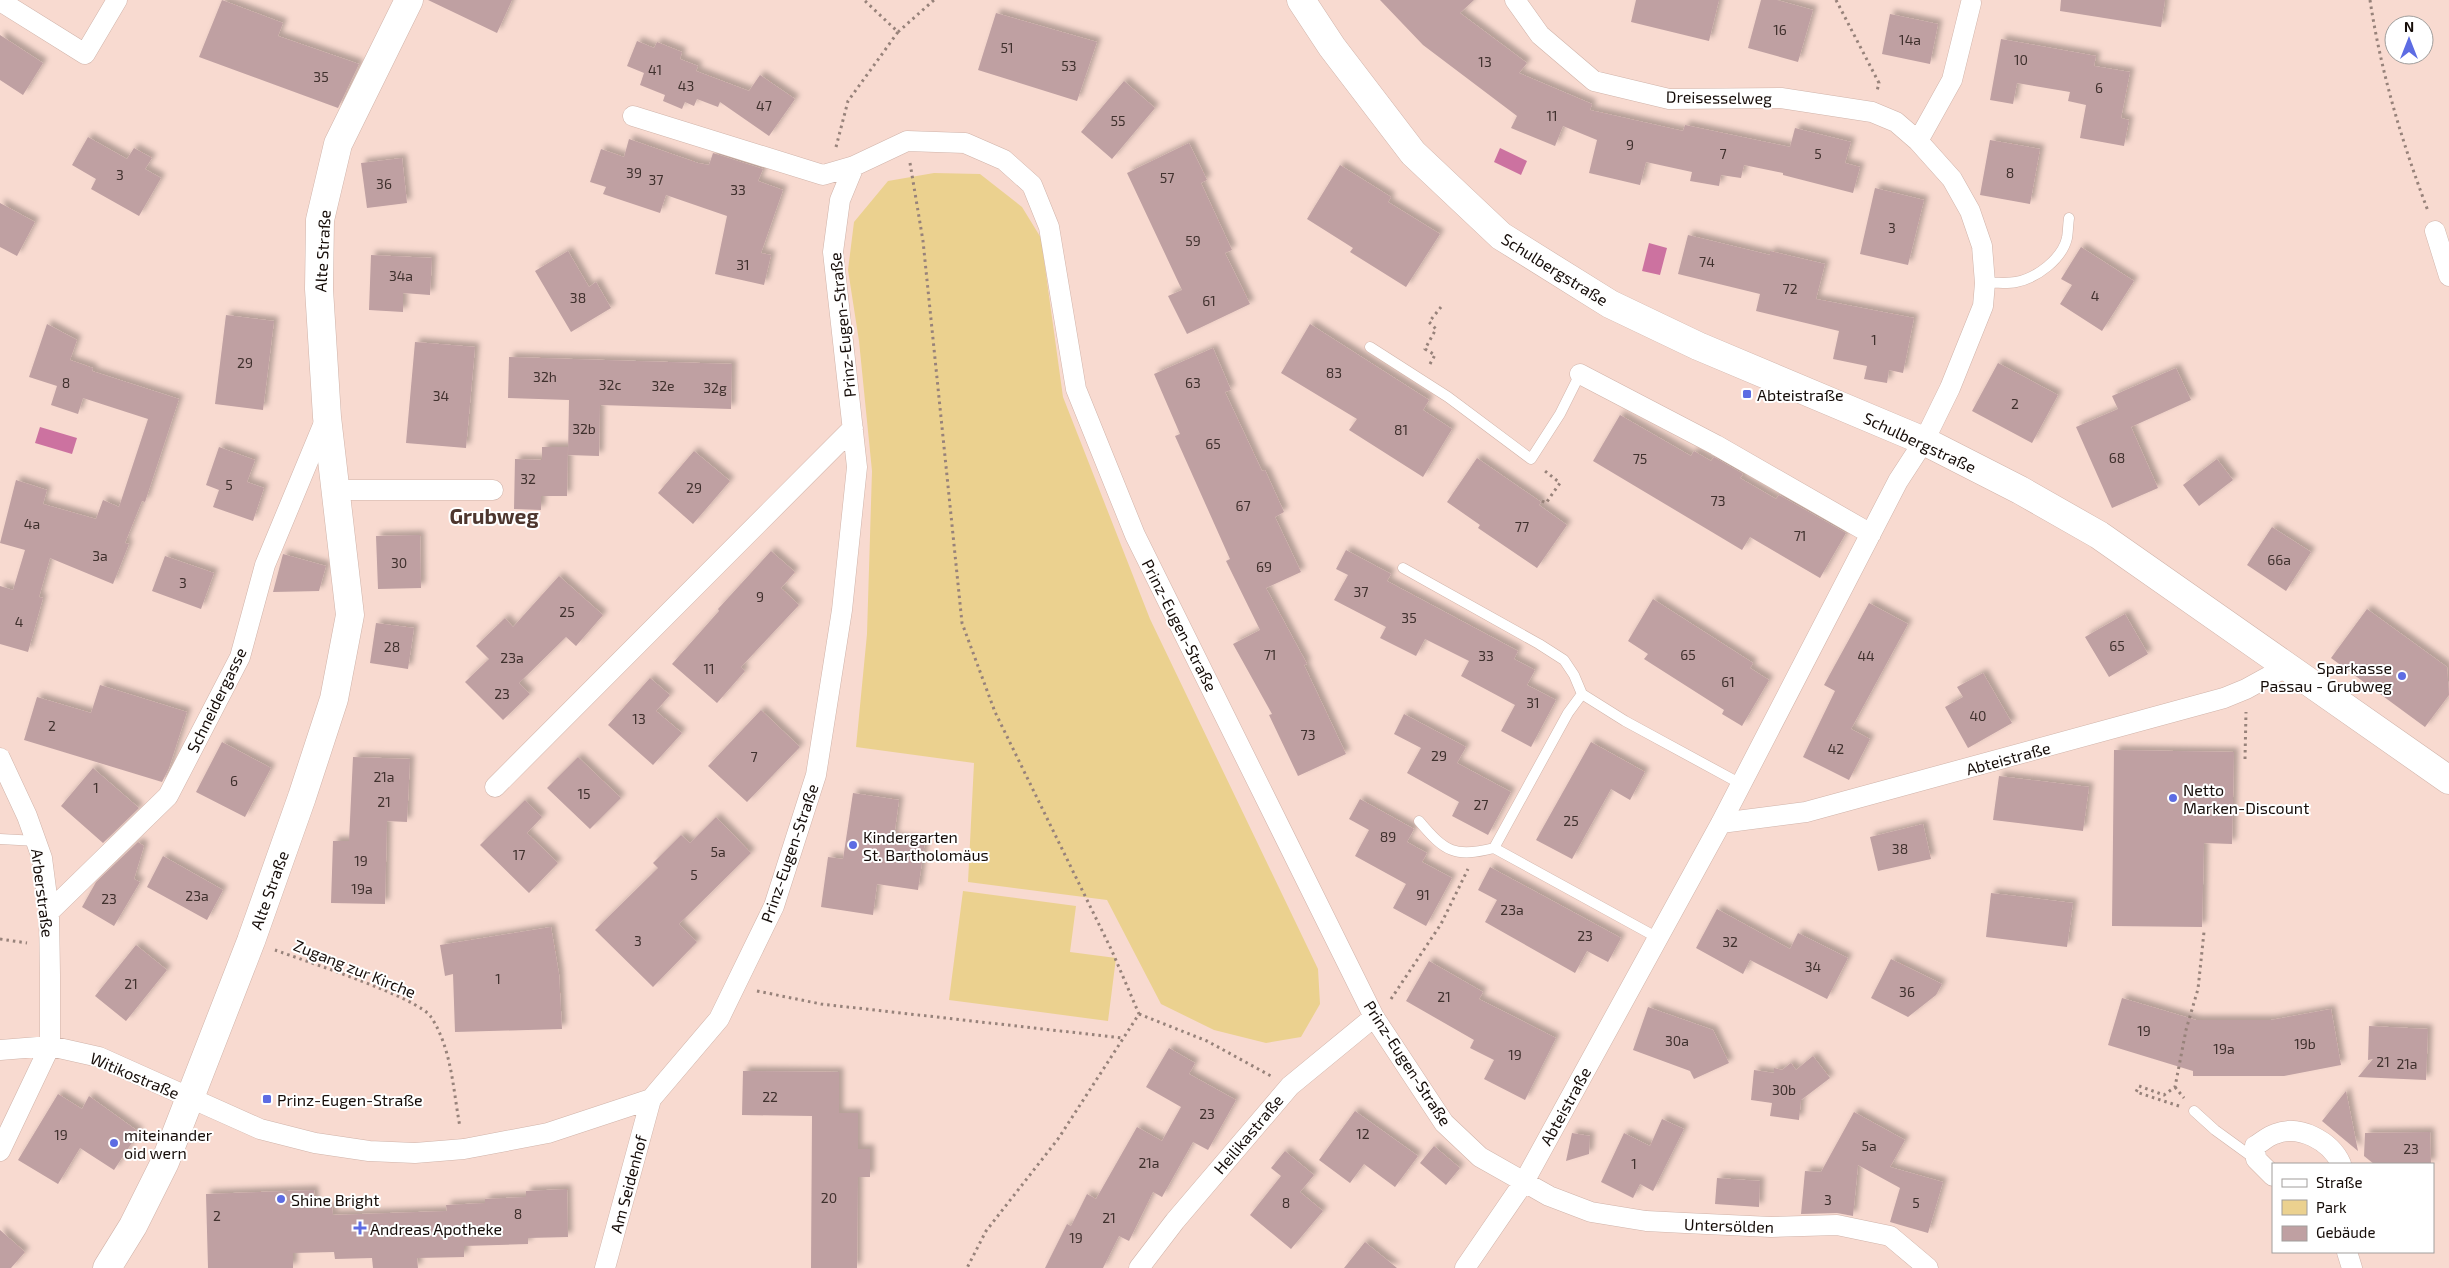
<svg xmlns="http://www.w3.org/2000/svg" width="2449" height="1268" font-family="'Exo 2',sans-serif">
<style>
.green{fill:#ebd18f}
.water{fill:#cc72a0}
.building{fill:#bfa0a2;filter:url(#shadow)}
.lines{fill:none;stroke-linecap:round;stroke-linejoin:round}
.lane-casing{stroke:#d0b3a9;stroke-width:11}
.street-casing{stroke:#d0b3a9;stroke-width:21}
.secondary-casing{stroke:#d0b3a9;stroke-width:29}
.path{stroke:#97827a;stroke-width:3;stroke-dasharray:2.5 4;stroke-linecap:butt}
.lane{stroke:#fff;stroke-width:10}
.street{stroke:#fff;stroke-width:20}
.secondary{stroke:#fff;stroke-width:28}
.poi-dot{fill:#5d6ce3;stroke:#fff;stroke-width:2}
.labels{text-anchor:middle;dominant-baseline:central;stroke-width:4;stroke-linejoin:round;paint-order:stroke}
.number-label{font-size:14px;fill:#40312e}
.street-label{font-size:16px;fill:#150c08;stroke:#fff}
.poi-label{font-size:16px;fill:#150c08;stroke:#fff;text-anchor:start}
.district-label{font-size:21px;font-weight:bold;fill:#4d362e;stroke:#fff}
</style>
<defs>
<filter id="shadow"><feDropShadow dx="4.5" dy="-4.5" stdDeviation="2.5" flood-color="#0004"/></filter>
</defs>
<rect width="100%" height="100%" fill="#f8dad0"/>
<path class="green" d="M934,173L980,174L1022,207L1041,238L1063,397L1150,619L1318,969L1320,1004L1301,1037L1266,1043L1214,1030L1161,1004L1107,900L968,882L974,763L856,747L867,634L872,471L859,341L848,270L854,222L888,181Z
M963,891L1076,906L1070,952L1116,958L1108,1021L949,1000Z"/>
<path class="water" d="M1500,148L1527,161L1521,175L1494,162Z
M1649,243L1667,248L1660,275L1642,271Z
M40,427L77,438L72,454L35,443Z"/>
<path class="building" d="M222,0L283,23L278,36L359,64L338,108L199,57Z
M428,0H512L497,33Z
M1380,0H1474L1460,13L1527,63L1519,73L1592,104L1590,110L1683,131L1685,125L1790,147L1795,128L1851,142L1845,163L1860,167L1853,193L1783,175V173L1744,165L1741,178L1721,175L1719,186L1690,181L1692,172L1646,162L1640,185L1589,173L1597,140L1563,126L1555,146L1511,128L1517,116L1423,45Z
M1636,0H1719L1709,41L1631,22Z
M1761,0H1777L1813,10L1798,62L1748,48Z
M2061,0H2165L2161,27L2060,11Z
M996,13L1097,42L1077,101L978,70Z
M1890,14L1938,24L1930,64L1882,54Z
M0,35L43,63L23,95L0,80Z
M2001,39L2096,56L2094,66L2130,72L2121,118L2129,120L2124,146L2080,138L2086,105L2068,101L2070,92L2017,83L2013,104L1990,100Z
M637,41L654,48L657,42L682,52L680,59L698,66L696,71L749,91L760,75L795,99L769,136L720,102L718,107L697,99L694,106L685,102L682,109L663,101L665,95L640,85L644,73L627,66Z
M1124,81L1155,108L1112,159L1081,132Z
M88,137L127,159L134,148L152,158L145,169L161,178L139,216L91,189L96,179L72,165Z
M629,139L698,163L709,165L713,153L763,169L758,181L783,190L761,253L771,255L764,285L715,274L727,216L666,195L660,213L603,194L606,187L590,182L601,149L624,157Z
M1990,140L2040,149L2030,204L1980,195Z
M1189,143L1207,180L1201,183L1232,250L1225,253L1250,304L1187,334L1168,296L1182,290L1127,173Z
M402,158L407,203L367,208L361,163Z
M1340,165L1391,197L1388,202L1440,234L1406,287L1350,252L1353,248L1307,219Z
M1875,188L1924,200L1908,265L1860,254Z
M0,203L35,222L17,256L0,247Z
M1688,235L1770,255V251L1825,264L1816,299L1914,318L1903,373L1889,370L1887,383L1864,379L1867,366L1833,359L1839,331L1756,311L1760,294L1678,274Z
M2081,247L2134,281L2102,331L2060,304L2072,285L2061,279Z
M568,251L589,287L596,282L611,308L571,332L535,271Z
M371,255L432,258L430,295L403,293V312L369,310Z
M226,315L274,321L263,410L215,404Z
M47,324L77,340L70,360L93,368L92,371L179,399L145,502L142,501L125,543L129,544L113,584L50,558L39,597L43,598L28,652L0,644V586L13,590L25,550L0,543L16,480L47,490L43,504L96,519L103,500L119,507L148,419L83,398L78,414L51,405L57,386L29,377Z
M1310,324L1429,400L1423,410L1452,429L1423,477L1349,430L1357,419L1281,373Z
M415,342L475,347L466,448L406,443Z
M1213,348L1231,390L1225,392L1262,471L1265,470L1284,512L1275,517L1301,572L1266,588L1307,664L1304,665L1346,754L1298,776L1269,715L1272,714L1233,644L1260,630L1226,561L1230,559L1175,436L1180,434L1154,374Z
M509,357L732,364L731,409L600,405L599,456L568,455L569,400L508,398Z
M1998,363L2058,395L2032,443L1972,411Z
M2176,368L2191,400L2131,427L2158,488L2112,508L2076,427L2118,409L2112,396Z
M1620,415L1691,456L1694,451L1711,461L1714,457L1743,474L1740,478L1776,499L1779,495L1846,533L1820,578L1750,537L1742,550L1593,461Z
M219,447L255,460L247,482L264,488L253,521L213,507L219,490L206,485Z
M542,447H568L567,496H541V510L514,509L515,459L542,460Z
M694,451L730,481L693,524L658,493Z
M1477,458L1541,502L1539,505L1567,525L1537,568L1478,528L1480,525L1447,502Z
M2217,459L2233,480L2199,506L2183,485Z
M2272,527L2311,552L2286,591L2247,565Z
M420,535L421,588L378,589L376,536Z
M1346,550L1391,574L1387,581L1518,651L1514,659L1535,670L1527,685L1556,700L1531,747L1501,731L1515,705L1461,676L1469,661L1425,639L1416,656L1380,638L1386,627L1334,600L1348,575L1336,569Z
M771,551L795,572L781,588L799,605L741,667L745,671L717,703L672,664L719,611L718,609Z
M283,554L326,566L319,591L273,592Z
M165,556L214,573L201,609L152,591Z
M559,576L603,615L576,646L566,637L519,683L530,694L503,720L465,682L489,659L476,646L505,618L513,627Z
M1653,599L1753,663L1750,668L1769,680L1742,726L1722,714L1724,710L1644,659L1648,654L1628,641Z
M1869,603L1908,624L1851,729L1870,739L1849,780L1803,757L1835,691L1824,685Z
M2367,609L2447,667L2449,695L2425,727L2331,658Z
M2125,614L2148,654L2109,677L2085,637Z
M376,623L414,628L408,669L370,663Z
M1983,673L2012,723L1968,748L1945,707L1963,697L1957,687Z
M650,678L670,695L656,711L682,733L653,765L608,725Z
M100,685L187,712L169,768L162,782L24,740L37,697L91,713Z
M761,710L800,747L747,802L708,766Z
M1404,714L1466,747L1457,763L1511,792L1488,835L1452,816L1459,802L1407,773L1421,748L1394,734Z
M222,742L271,768L245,817L196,792Z
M1591,742L1645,772L1630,800L1611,789L1572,859L1536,840Z
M2114,750L2234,752L2232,844L2204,843L2202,927L2112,926Z
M353,757L410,759L407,822L387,821L385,904L331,903L333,841H349Z
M578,757L621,798L590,829L547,788Z
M93,768L139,808L103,843L61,806Z
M1999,776L2089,787L2083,831L1993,820Z
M853,793L899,800L894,837L925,841L918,890L877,884L873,915L821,907L828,857L843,859Z
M1360,799L1414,829L1407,842L1427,853L1422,862L1452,878L1426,926L1393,908L1406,884L1355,856L1369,830L1349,819Z
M525,800L542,817L527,833L558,863L529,893L480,845Z
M716,817L751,853L679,924L697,942L653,987L595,930L658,868L653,863L681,835L690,843Z
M1923,824L1931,859L1878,871L1870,837Z
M138,842L144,846L134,879L140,882L114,926L82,907L96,882Z
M163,856L223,890L207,920L147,887Z
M1490,867L1621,938L1608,962L1587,951L1575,973L1485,922L1497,900L1478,890Z
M1991,893L2073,903L2067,947L1986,937Z
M1717,909L1790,949L1798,933L1848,958L1827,999L1750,960L1743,974L1696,948Z
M551,927L559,974L562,1029L455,1032L453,974L445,976L440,945Z
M136,945L167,970L126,1021L95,996Z
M1891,959L1942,984L1936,995L1908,1017L1871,998Z
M1429,961L1483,992L1479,999L1556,1038L1525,1100L1484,1079L1494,1060L1470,1048L1474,1040L1406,1001Z
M2122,998L2196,1020H2271L2331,1009L2341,1065L2284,1076H2193V1071L2108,1045Z
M1648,1007L1713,1030L1729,1063L1694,1079L1690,1071L1633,1050Z
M2369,1026L2428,1029L2426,1080L2358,1077L2373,1059L2368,1060Z
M1169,1048L1195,1063L1189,1074L1236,1100L1208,1150L1193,1142L1162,1197L1153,1192L1129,1241L1119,1236L1103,1268H1045L1067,1224L1071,1226L1087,1194L1096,1199L1137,1127L1162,1141L1181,1107L1146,1087Z
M1813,1056L1830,1078L1801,1100L1799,1120L1770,1116L1772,1103L1751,1100L1754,1070L1774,1073V1068L1782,1070L1791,1063L1796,1070Z
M743,1071L839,1072V1113H858V1149H870V1177H858L857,1268H811L812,1116L742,1115Z
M2346,1091L2358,1151L2322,1121Z
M58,1094L82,1109L89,1096L139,1132L114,1170L80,1148L58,1184L18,1160Z
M1355,1111L1418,1156L1395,1187L1364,1164L1350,1183L1319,1160Z
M1854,1112L1905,1140L1890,1167L1943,1182L1928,1233L1890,1222L1900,1188L1858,1165L1853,1216L1837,1213L1801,1214L1805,1171L1821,1172Z
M1662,1119L1684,1129L1653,1191L1640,1184L1633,1198L1601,1182L1624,1133L1650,1146Z
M2430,1132L2431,1164H2374L2364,1156L2365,1133Z
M1572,1133L1590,1136L1589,1154L1566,1161Z
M1434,1146L1460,1168L1446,1185L1420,1163Z
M1285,1151L1314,1175L1300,1192L1323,1211L1291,1249L1250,1215L1281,1176L1271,1168Z
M1717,1178L1760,1181L1759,1207L1715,1204Z
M567,1189L568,1237L528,1238V1244L464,1246V1257L417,1258L418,1268H373L372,1258L335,1259L334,1252L293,1253V1268H208L206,1194L314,1190L315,1208L332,1207L333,1215L447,1211L446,1205L485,1203V1199L526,1197V1191Z
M0,1230L25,1252L11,1268H0Z
M1365,1242L1397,1268H1344Z"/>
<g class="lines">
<g class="lane-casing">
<path id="lane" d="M1985,283C1995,282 2006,284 2016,282C2037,278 2062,259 2067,238C2068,232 2068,225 2069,218
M1370,347L1448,397L1531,459L1560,414L1580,374
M1403,568L1539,644L1564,660L1574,675L1582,694L1625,721L1741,784
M1582,694L1568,713L1494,848L1658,938
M1419,821C1445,852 1455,858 1494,848
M0,839L37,841
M2194,1111L2215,1130L2255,1159"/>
</g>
<g class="street-casing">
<path id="street" d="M0,1L85,54L117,0
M633,116L823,175L854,166L907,141L965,143L1004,160L1032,185L1049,227L1076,389L1135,535L1374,1017L1444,1123L1480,1157L1549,1196L1591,1212L1646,1221L1685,1223L1771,1227L1837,1225L1890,1236L1928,1268
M1918,141L1952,80L1971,3
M2435,231L2449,276
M1580,374L1716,445L1871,534
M335,490H493
M0,758L27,816L42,858L49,912L50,975V1046L0,1151
M495,787L853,428
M1721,823L1806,812L2224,698L2246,689L2286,667
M49,912L168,796L240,657L265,565L326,418
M0,1050L50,1046L99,1057L260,1129L315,1143L369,1151L415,1153L464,1149L548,1133L651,1099L719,1019L774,906L816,775L842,610L857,467L833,252L840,200L854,166
M2273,1176L2256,1159L2255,1146C2262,1142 2268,1136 2275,1134C2299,1124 2331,1141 2341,1164
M2347,1252L2352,1268
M605,1268L651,1099
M1139,1268L1175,1221L1290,1086L1374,1017
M1465,1268L1524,1182L1721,823L1898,481L1924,441L1950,388L1983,306L1985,283L1982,246L1970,211L1952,179L1918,141L1896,122L1872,112L1781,98L1669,99L1594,81L1540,35L1515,0"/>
</g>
<g class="secondary-casing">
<path id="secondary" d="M1301,0L1332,47L1413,153L1501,236L1610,304L1698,346L1924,441L2020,490L2099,535L2449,780
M107,1268L133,1226L165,1162L251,941L302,797L334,699L350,615L327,417L319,289L320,220L338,144L409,0"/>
</g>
<path class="path" d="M1836,0L1879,83L1877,91
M2370,0C2381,73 2402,142 2428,211
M898,32L934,0
M836,147L848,101L898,32L864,0
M910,163L923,241L962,623L995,712L1112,951L1139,1014L1058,1139L986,1231L967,1268
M1430,364L1435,355L1425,349L1436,329L1429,322L1441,307
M1542,501L1546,503L1560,483L1545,471
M2245,759L2246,712
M0,939L27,943
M275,950C302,960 420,998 431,1017C452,1049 453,1090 460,1127
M757,991L821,1004L1123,1038
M1391,999L1441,924L1468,869
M1139,1014L1207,1041L1271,1076
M2175,1087L2184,1098
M2179,1106L2136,1092L2139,1086L2164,1095L2175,1087L2186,1030L2198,989L2204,932"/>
<use href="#lane" class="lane"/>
<use href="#street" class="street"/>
<use href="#secondary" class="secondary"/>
</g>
<g class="poi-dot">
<rect x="1742" y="389" width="10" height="10" rx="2.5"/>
<circle cx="2402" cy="676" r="5"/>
<circle cx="2173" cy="798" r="5"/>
<circle cx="853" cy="845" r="5"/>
<rect x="262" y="1094" width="10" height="10" rx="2.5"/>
<circle cx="114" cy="1143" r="5"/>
<circle cx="281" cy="1199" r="5"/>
<path d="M357.5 1220.5h5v5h5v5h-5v5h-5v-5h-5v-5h5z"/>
</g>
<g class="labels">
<g class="number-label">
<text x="1780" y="29">16</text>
<text x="1910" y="39">14a</text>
<text x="1007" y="47">51</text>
<text x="2021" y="59">10</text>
<text x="1485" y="61">13</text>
<text x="1069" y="65">53</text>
<text x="655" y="69">41</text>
<text x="321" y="76">35</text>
<text x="686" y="85">43</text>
<text x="2099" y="87">6</text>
<text x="764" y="105">47</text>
<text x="1552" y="115">11</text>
<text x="1118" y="120">55</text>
<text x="1630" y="144">9</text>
<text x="1723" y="153">7</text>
<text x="1818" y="153">5</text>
<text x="634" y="172">39</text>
<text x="2010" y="172">8</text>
<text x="120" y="174">3</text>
<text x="1167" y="177">57</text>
<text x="656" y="179">37</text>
<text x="384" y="183">36</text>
<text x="738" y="189">33</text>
<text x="1892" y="227">3</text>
<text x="1193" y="240">59</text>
<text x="1707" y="261">74</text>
<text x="743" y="264">31</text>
<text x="401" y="275">34a</text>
<text x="1790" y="288">72</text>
<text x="2095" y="295">4</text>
<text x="578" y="297">38</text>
<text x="1209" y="300">61</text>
<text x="1874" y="339">1</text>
<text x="245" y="362">29</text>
<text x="1334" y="372">83</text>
<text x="545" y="376">32h</text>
<text x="66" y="382">8</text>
<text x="1193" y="382">63</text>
<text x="610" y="384">32c</text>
<text x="663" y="385">32e</text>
<text x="715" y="387">32g</text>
<text x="441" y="395">34</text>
<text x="2015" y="403">2</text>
<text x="584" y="428">32b</text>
<text x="1401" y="429">81</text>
<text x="1213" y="443">65</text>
<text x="2117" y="457">68</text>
<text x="1640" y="458">75</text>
<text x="528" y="478">32</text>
<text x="229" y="484">5</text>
<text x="694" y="487">29</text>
<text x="1718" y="500">73</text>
<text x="1243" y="505">67</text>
<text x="32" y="523">4a</text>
<text x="1522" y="526">77</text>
<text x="1800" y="535">71</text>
<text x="100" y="555">3a</text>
<text x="2279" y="559">66a</text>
<text x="399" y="562">30</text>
<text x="1264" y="566">69</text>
<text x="183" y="582">3</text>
<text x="1361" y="591">37</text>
<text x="760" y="596">9</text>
<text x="567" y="611">25</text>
<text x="1409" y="617">35</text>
<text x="19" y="621">4</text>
<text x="2117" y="645">65</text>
<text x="392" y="646">28</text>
<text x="1270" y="654">71</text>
<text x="1688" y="654">65</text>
<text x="1486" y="655">33</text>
<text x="1866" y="655">44</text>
<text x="512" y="657">23a</text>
<text x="709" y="668">11</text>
<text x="1728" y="681">61</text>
<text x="502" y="693">23</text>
<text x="1533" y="702">31</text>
<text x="1978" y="715">40</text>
<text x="639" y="718">13</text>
<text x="52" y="725">2</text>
<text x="1308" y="734">73</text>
<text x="1836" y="748">42</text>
<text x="1439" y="755">29</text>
<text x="754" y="756">7</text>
<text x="384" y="776">21a</text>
<text x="234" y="780">6</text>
<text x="96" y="787">1</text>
<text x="584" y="793">15</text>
<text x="384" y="801">21</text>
<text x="1481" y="804">27</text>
<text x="1571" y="820">25</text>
<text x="1388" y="836">89</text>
<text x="1900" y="848">38</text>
<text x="718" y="851">5a</text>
<text x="519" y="854">17</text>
<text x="361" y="860">19</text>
<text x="694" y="874">5</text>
<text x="362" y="888">19a</text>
<text x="1423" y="894">91</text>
<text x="197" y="895">23a</text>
<text x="109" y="898">23</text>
<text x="1512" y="909">23a</text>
<text x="1585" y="935">23</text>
<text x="638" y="940">3</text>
<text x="1730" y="941">32</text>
<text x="1813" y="966">34</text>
<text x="498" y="978">1</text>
<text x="131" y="983">21</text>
<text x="1907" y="991">36</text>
<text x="1444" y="996">21</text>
<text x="2144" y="1030">19</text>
<text x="1677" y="1040">30a</text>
<text x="2305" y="1043">19b</text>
<text x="2224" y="1048">19a</text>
<text x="1515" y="1054">19</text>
<text x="2383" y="1061">21</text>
<text x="2407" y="1063">21a</text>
<text x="1784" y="1089">30b</text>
<text x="770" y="1096">22</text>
<text x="1207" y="1113">23</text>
<text x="1363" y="1133">12</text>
<text x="61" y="1134">19</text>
<text x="1869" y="1145">5a</text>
<text x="2411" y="1148">23</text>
<text x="1149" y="1162">21a</text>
<text x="1634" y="1163">1</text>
<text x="829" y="1197">20</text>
<text x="1828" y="1199">3</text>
<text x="1286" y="1202">8</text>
<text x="1916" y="1202">5</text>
<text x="518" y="1213">8</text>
<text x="217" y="1215">2</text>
<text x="1109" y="1217">21</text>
<text x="1076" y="1237">19</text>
</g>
<g class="street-label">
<text transform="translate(1719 97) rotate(1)">Dreisesselweg</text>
<text transform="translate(322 251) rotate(-87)">Alte Straße</text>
<text transform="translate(1555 269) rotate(32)">Schulbergstraße</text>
<text transform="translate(842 325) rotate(-96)">Prinz-Eugen-Straße</text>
<text transform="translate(1920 442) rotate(25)">Schulbergstraße</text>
<text transform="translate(1180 625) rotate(63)">Prinz-Eugen-Straße</text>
<text transform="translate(216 700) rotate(-64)">Schneidergasse</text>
<text transform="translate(2008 758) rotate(-15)">Abteistraße</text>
<text transform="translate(789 853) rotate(-71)">Prinz-Eugen-Straße</text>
<text transform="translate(269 890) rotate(-70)">Alte Straße</text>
<text transform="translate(43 893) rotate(83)">Arberstraße</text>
<text transform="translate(355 968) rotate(22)">Zugang zur Kirche</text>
<text transform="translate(1408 1063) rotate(57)">Prinz-Eugen-Straße</text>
<text transform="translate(135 1075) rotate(23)">Witikostraße</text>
<text transform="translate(1565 1106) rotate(-61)">Abteistraße</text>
<text transform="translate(1248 1134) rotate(-50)">Heilikastraße</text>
<text transform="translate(628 1184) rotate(-75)">Am Seidenhof</text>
<text transform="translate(1729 1225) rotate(2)">Untersölden</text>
</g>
<g class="poi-label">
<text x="1757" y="394">Abteistraße</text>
<text x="2392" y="667" text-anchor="end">Sparkasse<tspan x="2392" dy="18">Passau - Grubweg</tspan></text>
<text x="2183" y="789">Netto<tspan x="2183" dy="18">Marken-Discount</tspan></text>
<text x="863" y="836">Kindergarten<tspan x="863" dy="18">St. Bartholomäus</tspan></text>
<text x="277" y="1099">Prinz-Eugen-Straße</text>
<text x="124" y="1134">miteinander<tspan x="124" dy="18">oid wern</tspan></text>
<text x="291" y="1199">Shine Bright</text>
<text x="370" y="1228">Andreas Apotheke</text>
</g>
<g class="district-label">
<text x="494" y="515">Grubweg</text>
</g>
</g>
<rect x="2272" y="1163" width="162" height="90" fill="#ffffff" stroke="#a19e9c"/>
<rect x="2282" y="1179" width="25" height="8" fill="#ffffff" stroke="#a19e9c"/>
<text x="2316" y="1188" font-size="15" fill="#150c08">Straße</text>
<rect x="2282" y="1200" width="25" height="15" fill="#ebd18f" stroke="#a19e9c"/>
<text x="2316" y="1213" font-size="15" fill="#150c08">Park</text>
<rect x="2282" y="1226" width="25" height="15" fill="#bfa0a2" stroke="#a19e9c"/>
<text x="2316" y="1238" font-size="15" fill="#150c08">Gebäude</text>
<g transform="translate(2409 40)"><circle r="24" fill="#ffffff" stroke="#a19e9c"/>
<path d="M0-4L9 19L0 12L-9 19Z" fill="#5d6ce3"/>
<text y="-8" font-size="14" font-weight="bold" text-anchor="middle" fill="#150c08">N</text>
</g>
</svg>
